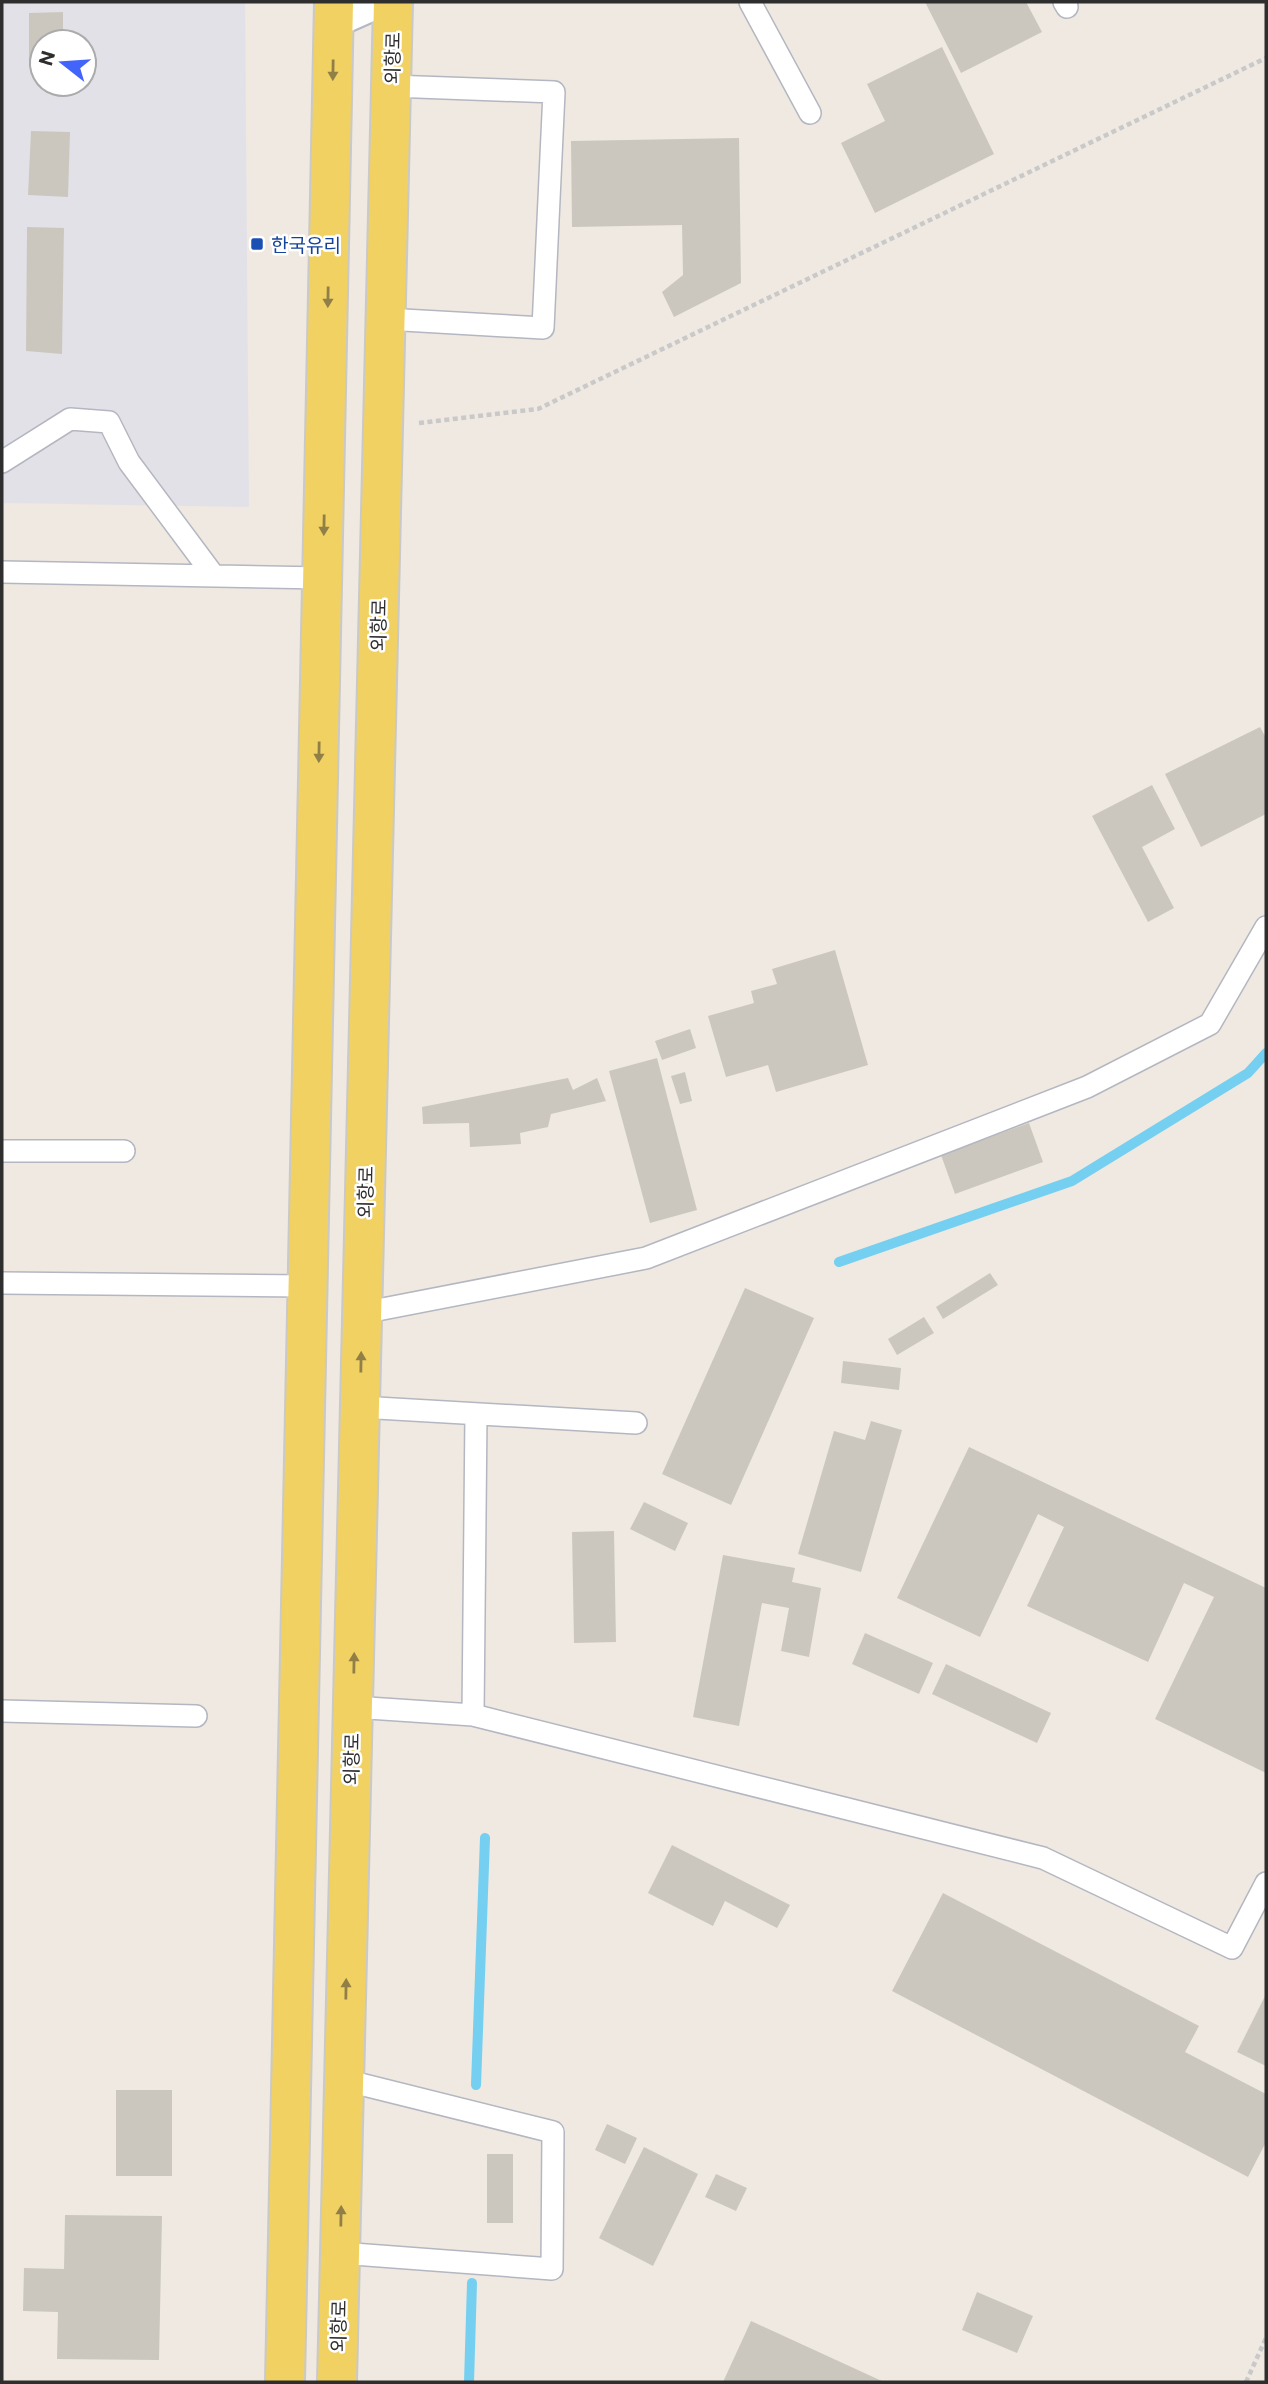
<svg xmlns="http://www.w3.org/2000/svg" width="1268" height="2384" font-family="Commissioner,'Noto Sans KR',sans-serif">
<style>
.industrial{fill:#e3e1e8;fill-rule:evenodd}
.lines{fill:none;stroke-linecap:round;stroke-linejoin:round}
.stream{stroke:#75cff0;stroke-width:10}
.building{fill:#cbc7bf}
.service-casing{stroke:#b4b7c1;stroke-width:24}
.minor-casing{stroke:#b4b7c1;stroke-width:42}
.primary-casing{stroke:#c9c9c9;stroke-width:42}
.path{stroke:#c9c9c9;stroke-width:4.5;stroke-dasharray:5 3.5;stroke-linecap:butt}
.service{stroke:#fff;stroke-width:21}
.minor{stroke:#fff;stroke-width:38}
.primary{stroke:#f2d163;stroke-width:38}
.oneway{fill:#908048}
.transit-dot{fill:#1a4fb4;stroke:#fff;stroke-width:2.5}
.labels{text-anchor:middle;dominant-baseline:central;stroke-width:5;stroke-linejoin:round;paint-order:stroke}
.street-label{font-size:19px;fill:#2e2e2e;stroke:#fff}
.transit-label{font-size:19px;fill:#164399;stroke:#fff;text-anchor:start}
</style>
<rect width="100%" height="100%" fill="#efe9e1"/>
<path class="industrial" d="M2,2H245L249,507L2,503ZM42,42H84V84H42Z"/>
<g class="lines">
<path class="stream" d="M839,1262L1072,1181L1248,1073L1266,1053
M476,2085L485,1838
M469,2382L472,2283"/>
</g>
<path class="building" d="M925,2H1026L1042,32L961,73Z
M63,12V42H42V66H29V13Z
M942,47L994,154L875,213L841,143L885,121L867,84Z
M31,131L70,132L68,197L28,195Z
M739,138L741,283L674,317L662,292L683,275L682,225L572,227L571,141Z
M27,227L64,228L62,354L26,351Z
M1260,727L1266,738V814L1201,847L1165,774Z
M1152,785L1175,829L1142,847L1174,908L1148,922L1092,816Z
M835,950L868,1065L776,1092L768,1065L726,1077L708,1016L754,1003L751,991L777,984L772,969Z
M690,1029L696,1048L662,1060L655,1041Z
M657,1058L697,1210L650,1223L609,1071Z
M685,1072L692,1101L680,1104L671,1076Z
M568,1078L573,1090L597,1078L606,1101L551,1114L548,1127L520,1133L521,1144L470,1147L469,1123L423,1124L422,1107Z
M1029,1123L1043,1162L955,1194L941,1155Z
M990,1273L998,1285L943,1319L936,1307Z
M745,1288L814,1318L731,1505L662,1474Z
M924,1317L934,1333L897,1355L888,1339Z
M843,1361L901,1368L899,1390L841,1383Z
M871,1421L902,1430L861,1572L798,1554L834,1431L865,1440Z
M969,1447L1266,1588V1773L1155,1719L1214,1597L1184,1583L1148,1662L1027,1606L1064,1527L1038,1514L980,1637L897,1598Z
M644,1502L688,1523L675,1551L630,1529Z
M614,1531L616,1642L574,1643L572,1532Z
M723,1555L795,1568L792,1582L821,1588L809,1657L781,1651L789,1608L762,1603L739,1726L693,1717Z
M865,1633L933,1663L919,1694L852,1664Z
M946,1664L1051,1713L1037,1743L932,1694Z
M672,1845L790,1905L777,1928L725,1901L713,1926L648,1893Z
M943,1893L1199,2026L1185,2052L1266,2094V2142L1248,2177L892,1991Z
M1266,1994V2066L1237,2052Z
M116,2090H172V2176H116Z
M607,2124L637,2138L625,2164L595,2150Z
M644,2147L698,2174L653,2266L599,2238Z
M487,2154H513V2223H487Z
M716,2174L747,2188L736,2211L705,2197Z
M65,2215L162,2216L159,2360L57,2359L58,2312L23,2311L24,2268L64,2269Z
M977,2292L1033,2316L1017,2353L962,2330Z
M751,2321L884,2382H723Z"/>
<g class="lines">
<g class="service-casing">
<path id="service" d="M750,2L810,113
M1064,2L1067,7
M386,319L543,328L554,92L391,86
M2,462L70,419L109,422L129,462L214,576
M2,572L322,578
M2,1151H124
M2,1283L307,1286
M362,1313L646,1258L1087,1087L1210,1024L1266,927
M360,1407L636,1423
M353,1707L473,1715L476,1414
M2,1711L196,1716
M473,1715L1043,1858L1232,1948L1266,1883
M340,2253L552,2269L553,2132L344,2080"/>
</g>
<g class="minor-casing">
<path id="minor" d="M334,18L370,2"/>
</g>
<g class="primary-casing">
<path id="primary" d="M285,2382L334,2
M337,2382L393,2"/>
</g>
<path class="path" d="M419,423L538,409L1266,58
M1246,2382L1266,2338"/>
<use href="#service" class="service"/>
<use href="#minor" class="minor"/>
<use href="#primary" class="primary"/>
</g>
<defs><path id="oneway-solid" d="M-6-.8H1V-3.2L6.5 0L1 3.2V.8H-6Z" transform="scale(1.75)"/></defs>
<g class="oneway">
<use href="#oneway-solid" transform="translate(333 70) rotate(91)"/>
<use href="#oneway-solid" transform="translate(328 297) rotate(91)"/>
<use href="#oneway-solid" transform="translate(324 525) rotate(91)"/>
<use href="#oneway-solid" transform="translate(319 752) rotate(91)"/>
<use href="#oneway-solid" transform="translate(361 1362) rotate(-89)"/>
<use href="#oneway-solid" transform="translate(354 1663) rotate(-89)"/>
<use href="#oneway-solid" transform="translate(346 1989) rotate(-89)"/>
<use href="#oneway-solid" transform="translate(341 2216) rotate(-89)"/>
</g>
<rect class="transit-dot" x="250" y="237" width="14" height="14" rx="3.5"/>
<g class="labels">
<g class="street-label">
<text transform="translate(392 58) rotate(-89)">외항로</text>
<text transform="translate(378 625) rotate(-89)">외항로</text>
<text transform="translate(365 1192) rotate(-89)">외항로</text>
<text transform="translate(351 1759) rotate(-89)">외항로</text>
<text transform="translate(338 2326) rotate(-89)">외항로</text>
</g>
<g class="transit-label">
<text x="271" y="244">한국유리</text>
</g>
</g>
<rect width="1268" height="2384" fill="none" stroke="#2e2e2e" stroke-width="7"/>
<g transform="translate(63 63) rotate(287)"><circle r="33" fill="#ffffff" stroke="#ababab" stroke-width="2"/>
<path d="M0-5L12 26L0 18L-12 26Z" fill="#4264fb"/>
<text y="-10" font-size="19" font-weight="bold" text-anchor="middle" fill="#2e2e2e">N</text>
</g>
</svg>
